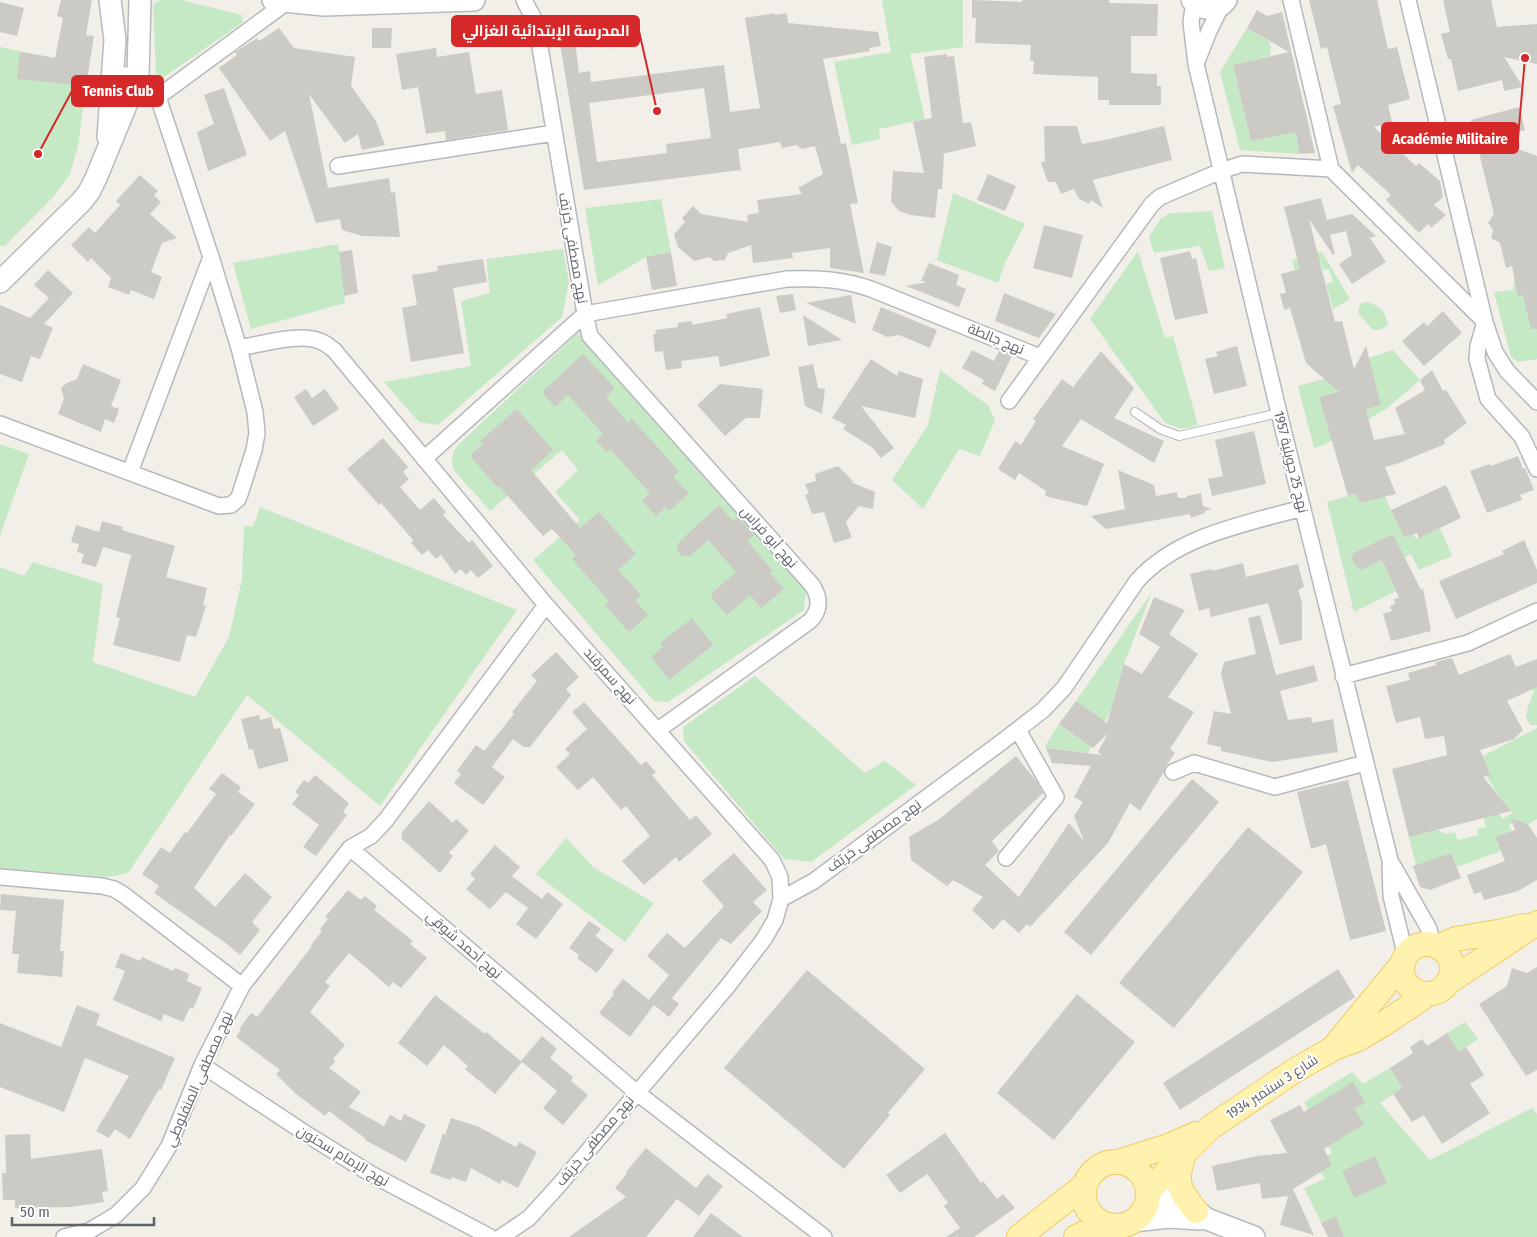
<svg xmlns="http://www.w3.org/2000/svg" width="1537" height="1237" font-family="'Fira Sans Condensed',Cairo,sans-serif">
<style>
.green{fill:#c5e8c5}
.building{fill:#cccac5;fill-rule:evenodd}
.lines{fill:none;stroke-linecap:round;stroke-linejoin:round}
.service-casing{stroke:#b5b8bc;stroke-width:10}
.minor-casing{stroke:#b5b8bc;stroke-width:18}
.secondary-casing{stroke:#b6babf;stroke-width:24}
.primary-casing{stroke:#f2c960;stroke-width:26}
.service{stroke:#fff;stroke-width:8}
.minor{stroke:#fff;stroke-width:15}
.secondary{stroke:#fff;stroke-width:21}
.primary{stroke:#fff2af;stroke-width:24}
.labels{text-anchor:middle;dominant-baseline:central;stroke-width:4;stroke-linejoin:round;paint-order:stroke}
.street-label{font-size:14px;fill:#5f6368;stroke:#fff}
.leader{fill:none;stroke:#d62828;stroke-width:2}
.callout-dot{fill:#d62828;stroke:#fff;stroke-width:2}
.callout{fill:#d62828;stroke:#d62828;stroke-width:2}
.callout-label{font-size:15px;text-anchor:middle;font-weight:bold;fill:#fff}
</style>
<rect width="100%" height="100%" fill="#f1efe8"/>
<path class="green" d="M160,0H181L242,15L243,22L161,79L156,72L153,5Z
M882,0H963V47L910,54L925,119L879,129L880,139L852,145L834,62L891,52Z
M1247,28L1269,41L1271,49L1270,56L1233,65L1251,141L1294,132L1290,111L1305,108L1310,133L1296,135L1299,154L1240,150L1220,72Z
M0,47L89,65L78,146L70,174L54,196L5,246H0Z
M953,193L1025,224L1005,263L998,283L937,260Z
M661,199L671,252L646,257L598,285L585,208Z
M1212,211L1225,268L1209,271L1200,246L1154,253L1149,237L1161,218L1171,213Z
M338,244L345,303L251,329L233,263Z
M563,249L569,283L562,317L438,425L419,422L384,382L471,366L461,301L490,293L486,259Z
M1138,251L1165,338L1173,336L1198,425L1182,429L1165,423L1090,319Z
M1322,252L1350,299L1333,309L1326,284L1333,282L1329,269L1323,270L1321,263L1295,270L1292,260Z
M1537,269V359L1518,362L1511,357L1494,292L1513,290L1515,273Z
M1365,302C1380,305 1385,310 1388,325L1379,330H1373L1358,313L1360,304Z
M578,333L806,589L804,610L668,702L654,701L533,560L580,520L555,492L578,470L562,450L490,511L454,470C450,460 452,454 457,446Z
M1393,350L1420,380L1386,409L1324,445L1314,448L1298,386L1353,371L1363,353L1365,359Z
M940,370L988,405L995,420L980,456L959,449L923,509L892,480L928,425Z
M0,444L29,454L0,536Z
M1383,493L1391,510L1401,507L1416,539L1440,528L1452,556L1419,570L1411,554L1404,557L1393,534L1353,553C1352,561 1355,565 1361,570L1382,560L1396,591L1354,612L1327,502L1356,494L1360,503L1374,499Z
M260,507L517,610L380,806L247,695L128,873L109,877L0,868V567L24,576L33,562L103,584L93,662L195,697L229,637L242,579L244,526H253Z
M1152,592L1124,664L1110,712L1088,753L1046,748L1045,746L1059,724L1073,734L1089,711L1076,701Z
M755,676L865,773L885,761L916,785L811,862L784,859L684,741L683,727Z
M1537,679V725H1531L1526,718L1528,706L1534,692L1531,688Z
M1537,728V819L1528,824L1518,821L1509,825L1512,832L1496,841L1501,851L1457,867L1451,853L1416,865L1409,837L1428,832L1435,823L1438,830L1445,834L1455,832L1458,840L1478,835L1477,829L1486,827L1483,813L1494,806L1503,819L1512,813L1496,792L1487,776L1491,774L1483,756Z
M566,838L593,867L654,903L625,942L536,874Z
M1465,1022L1478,1039L1459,1052L1447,1033Z
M1390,1068L1402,1088L1380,1103L1430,1160L1532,1108L1537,1114V1237H1341V1229L1336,1216L1321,1223L1304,1188L1325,1179L1314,1163L1332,1153L1304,1102L1352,1072L1363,1084Z"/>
<path class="building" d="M61,0H92L86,35L94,36L86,86L17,79L20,52L55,58L63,18L57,16Z
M972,0L1022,2V0H1109V3L1158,4L1157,36H1131V73L1157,74V86H1161V105H1109V100H1098V77L1033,74L1034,61H1030L1031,45L975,43L976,18H972Z
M1309,0H1377L1388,49L1397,47L1410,99L1388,105L1392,122L1374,127L1416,166L1419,163L1440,181L1443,197L1434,205L1446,215L1431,228L1428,224L1419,233L1386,200L1391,195L1358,165L1352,173L1333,106L1341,104L1327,47L1321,49Z
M1443,0H1491L1497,27L1537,24V64L1504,57L1523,87L1504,91L1502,80L1458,91L1451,59H1448L1441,34L1450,32Z
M0,2L24,8L17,36L0,32Z
M1257,10L1267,16L1282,12L1315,153L1299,154L1296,132L1251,141L1233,65L1289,52L1247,28Z
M775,13V15L787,13L788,23L878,32L881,46L869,48L870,51L823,59L841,144L846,143L858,203L850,204L864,273L830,268V248L792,253L793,258L753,263L751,245L728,253L725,260L714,261L710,257L694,261L678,247L674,234L685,222L682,218L693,206L701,214L748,222L747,215L759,213L757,200L802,194L798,188L823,174L815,146L802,149L796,145L782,148L780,142L738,149L741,170L584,190L560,43L575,41L579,73L590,71L591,82L724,65L730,112L760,108L745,18ZM704,88L711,138L666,144L667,153L597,162L589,103Z
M279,28L294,48L355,57L351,86L376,121L385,145L362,150L358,134L345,143L309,94L328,188L389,178L391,193L395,192L400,237L362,236L342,230L340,219L316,223L285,131L270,141L219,68L237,55L235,52L257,38L259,41Z
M372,28H392L391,48H372Z
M436,48L437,57L469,52L476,94L502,90L508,130L446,140L445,131L426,134L418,87L402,90L396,54Z
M947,54V57L954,56L963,123L971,122L976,146L942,154L944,155L942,189H938L935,218L911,215L899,211L891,202L893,171L924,173L913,122L932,118L924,57Z
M224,88L247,155L208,171L197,132L214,124L204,95Z
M1519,107L1525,130L1490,139L1537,156V329H1531L1523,295L1518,296L1512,266L1506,268L1500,243L1491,238L1493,230L1488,223L1494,214L1471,120Z
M1044,126H1077L1082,144L1105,140L1164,126L1172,160L1093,180L1103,208L1091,200L1089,204L1078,198L1074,189L1061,194L1056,182H1048L1041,163L1045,161Z
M988,174L1016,186L1005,211L977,200Z
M140,175L158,191L154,195L161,202L150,214L177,238L162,243L151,272L162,277L154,299L131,290L129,295L108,287L111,278L91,258L88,262L71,245L89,227L95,233L120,205L116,201Z
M1321,198L1327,220L1352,214L1376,236L1370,238L1386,262L1352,284L1339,264L1352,255L1346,231L1330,235L1335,254L1333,255L1309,219L1335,322L1342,321L1354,369L1366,346L1381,405L1366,409L1374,440L1405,434L1395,408L1425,390L1420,380L1432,370L1443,391L1446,390L1467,423L1444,440L1445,444L1399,463L1385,467L1396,494L1360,503L1356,494L1348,496L1319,397L1339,392L1306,363L1290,308L1284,310L1280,294L1286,293L1281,274L1300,269L1284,207Z
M1044,225L1083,235L1072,278L1033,268Z
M877,242L892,247L885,276L869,273Z
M352,250L358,293L344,296L339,252Z
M1190,251L1192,259L1196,258L1208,313L1175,320L1160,258Z
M671,252L677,286L652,290L646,257Z
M483,259L487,282L453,288L464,353L411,362L402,308L417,305L412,275L438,271L437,266Z
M929,263L959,275L956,285L966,289L959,307L906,286L927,282L921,281Z
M48,270L73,293L44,324L53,328L40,359L31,356L22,382L0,374V305L30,318L49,298L34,285Z
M1004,293L1056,314L1039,338L995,321Z
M793,294L796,310L780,313L776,296Z
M851,295L856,324L806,303Z
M760,307L770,356L720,367L718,356L681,361L682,368L666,370L663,351L655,352L653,334H656L655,330L678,327V323L692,321V325L727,318L726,314Z
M881,307L937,330L930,348L899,335L887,337L872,330Z
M1443,311L1462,333L1424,366L1402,341L1424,322L1427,326Z
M803,315L842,340L808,346Z
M1237,346L1247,386L1214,394L1205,359L1218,356L1216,352Z
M972,350L994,361L999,351L1012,356L995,391L982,384L984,380L962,368Z
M1101,351L1134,388L1114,418L1164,441L1154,463L1081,419L1062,446L1104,464L1087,506L1045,496L1046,491L1019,473L1015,480L998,469L1015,441L1021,445L1036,421L1033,419L1062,379L1073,387Z
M583,354L615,388L606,397L628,423L632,419L679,471L673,477L689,493L669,511L666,507L656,516L642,501L650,493L610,449L607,452L596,441L603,434L568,395L555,407L542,392Z
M871,359L897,376L899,371L923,379L915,418L861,406L894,448L881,458L873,448L843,429L846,425L832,418Z
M83,364L121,380L111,406L119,409L114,423L105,419L101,432L58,414L64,398L61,388L67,383L77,379Z
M813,364L818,388L825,389L822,414L805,406L798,367Z
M720,384L763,389L760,418H746L725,436L697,405Z
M306,389L312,398L325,389L339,409L313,426L294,397Z
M517,409L553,450L531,470L580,528L599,512L636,554L618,570L641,595L635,600L648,615L629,632L605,605L609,601L572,559L576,555L556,533L552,529L543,536L499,486L498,488L470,456L483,444L480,441Z
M1254,431L1266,484L1212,496L1208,479L1223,476L1215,440Z
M383,438L408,467L403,472L409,479L400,487L420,510L434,498L446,512L443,515L469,543L472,540L493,566L478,578L471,570L466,575L461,569L455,574L441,555L436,559L428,550L422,555L411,543L413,540L381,503L379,505L347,469Z
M1518,456L1523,469L1525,468L1534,490L1520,495L1522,500L1487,513L1470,471L1490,464L1491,466Z
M838,466L853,481L851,482L875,492L873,509L859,506L846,522L852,538L834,543L824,512L812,514L805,495L809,494L805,484L816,481L815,474Z
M1118,470L1154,485L1156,496L1177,492L1178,498H1186L1187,496L1201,493L1203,506L1212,509L1205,511V513L1191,518L1190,514L1106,529L1091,516L1125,509Z
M1446,485L1461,518L1419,538L1417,533L1404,537L1391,510Z
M719,505L733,521L737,517L754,535L747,541L773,571L770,573L784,589L761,608L750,595L727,615L712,598V593L736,572L708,540L690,556H682L678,551L677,546L680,541Z
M102,521L123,527L122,530L175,546L166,577L207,588L203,605L206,606L196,637L187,635L180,662L113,645L120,618L116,617L131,555L103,547L96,567L81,563L84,554L77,552L79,544L71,542L76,525L99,532Z
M1393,534L1421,590L1423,588L1431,631L1391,641L1383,614L1392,611L1390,606L1395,604L1394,599L1399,598L1382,560L1361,570L1355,565L1352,559L1353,553Z
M1524,540L1537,570V583L1456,619L1439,581L1504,554L1502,551Z
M1243,563L1246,577L1298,564L1304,587L1298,590L1302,603V640L1280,645L1268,603L1211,617L1209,608L1199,611L1190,574L1211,569L1212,571Z
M1154,597L1185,610L1169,634L1198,654L1168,697L1194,712L1170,749L1175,753L1165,767L1164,772L1140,811L1130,803L1108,843L1030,927L1027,924L1019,933L1003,919L993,930L972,910L983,897L953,880L947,886L911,860L909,837L938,820L1016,756L1037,782L1043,793L992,841L999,851L985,865L1019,897L1069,823L1084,841L1074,816L1083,802L1074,797L1091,766L1052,763L1046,748L1102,755L1098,752L1108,733L1093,748L1059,724L1076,701L1107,723L1124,664L1142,674L1160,647L1139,634Z
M1260,615L1276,675L1314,665L1318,681L1280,691L1288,720L1311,717L1312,723L1333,719L1338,752L1272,762L1221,751V747L1207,744L1214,711L1231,714L1221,674L1224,662L1256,654L1248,618Z
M692,618L713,645L669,680L651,657L663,647L660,643Z
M556,652L579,677L566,689L571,695L530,747H524L513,739L492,767L505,777L483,805L454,783L461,774L457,771L476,745L484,751L514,714L512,712L537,681L531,675Z
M1510,654L1516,667L1537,659V687L1507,701L1523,730L1514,739L1480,750L1491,775L1483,777L1511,811L1409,837L1392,769L1447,755L1444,736L1425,739L1420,717L1396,723L1386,686L1410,680L1408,673L1436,665L1435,662L1452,658L1459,675Z
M584,702L641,765L646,761L656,772L652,775L690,820L696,815L712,834L679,862L676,857L644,885L622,861L650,836L626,806L621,810L593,777L578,790L556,767L570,754L565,749L587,729L572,712Z
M259,715L260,720L271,717L274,729L280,728L289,761L258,769L253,749L249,750L241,719Z
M222,773L241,787L238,792L255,804L231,836L230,835L194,888L215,907L245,873L272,897L252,922L260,930L240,955L227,944L154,893L159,886L142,874L161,847L170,853L185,832L187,833L216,794L209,789Z
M315,775L349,803L343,812L347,815L316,856L303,847L319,825L292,804L299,795L295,792L304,780L308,783Z
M1192,779L1219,802L1091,955L1064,932Z
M1348,780L1386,931L1350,940L1326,844L1311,849L1297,792Z
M429,801L453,823L456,819L469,831L449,853L453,856L440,873L402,839V832Z
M1511,818L1528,824L1537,838V880L1518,891L1484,900L1481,892L1474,894L1467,875L1505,861L1495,837L1515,830Z
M1248,827L1303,872L1174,1028L1119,983Z
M495,845L520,867L512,876L542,899L547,892L563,904L536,939L516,924L528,908L506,892L490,909L466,889L475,879L470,874Z
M734,853L767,890L753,902L762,911L731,944L721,938L672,998L679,1004L669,1017L654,1005L630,1037L599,1013L614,994L612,993L623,979L649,1000L669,975L647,956L667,933L685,948L724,906L702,881Z
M1451,853L1461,878L1430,890L1420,887L1413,866Z
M348,890L361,900L365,896L377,906L374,910L413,941L410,944L427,958L401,988L393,982L389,987L349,953L325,982L330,986L310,1012L345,1045L333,1059L335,1062L329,1068L361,1092L349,1107L384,1126L390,1115L401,1121L404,1114L426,1125L406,1162L365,1140L366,1139L329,1111L325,1116L295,1093L276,1074L280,1070L236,1037L241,1030L239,1029L251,1013L257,1017L312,946L311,945L322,931L320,929L328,919L325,917Z
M1,894L64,900L60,951H64L62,977L17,973L19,954H12L16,911L0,910Z
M589,921L601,929L595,936L614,950L597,973L577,958L579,955L569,948Z
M121,953L140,961L142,957L173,971L175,968L189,974L187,981L202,988L193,1009L190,1007L183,1022L164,1014L161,1021L113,1000L125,971L115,967Z
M1537,967V1070L1526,1076L1479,1004L1507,986L1512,968L1527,973Z
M1338,969L1355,997L1180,1110L1163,1083Z
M807,970L925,1069L888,1113L890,1115L844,1169L724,1068Z
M1077,994L1135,1042L1054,1140L997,1093Z
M435,995L485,1034L486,1032L522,1062L495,1094L465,1069L468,1066L444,1045L427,1066L398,1043Z
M77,1005L100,1014L96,1025L175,1058L161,1090L159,1089L130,1139L115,1129L109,1138L96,1131L129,1076L85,1058L64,1112L0,1087V1023L61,1047Z
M1447,1033L1459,1052L1466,1047L1484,1075L1470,1084L1490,1113L1442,1144L1424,1115L1412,1122L1393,1094L1402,1088L1390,1068L1413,1053L1410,1047L1422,1039L1427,1046Z
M542,1036L557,1049L550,1058L573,1077L571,1081L588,1095L563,1125L543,1108L557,1091L521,1061Z
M1353,1082L1365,1103L1354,1109L1364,1124L1324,1149L1332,1165L1293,1189L1314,1235L1280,1225L1288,1196L1262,1199L1260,1183L1217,1191L1212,1166L1257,1156L1287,1153L1270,1120L1300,1105L1304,1112Z
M451,1118L477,1126L516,1147L519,1142L537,1152L518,1188L502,1180L500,1184L471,1168L466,1182L452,1177L451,1180L430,1173L443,1133L445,1135Z
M945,1133L981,1183L983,1181L997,1199L1003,1194L1015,1208L974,1237H946L960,1228L944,1206L948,1203L927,1174L900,1193L886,1175Z
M30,1134L31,1159L102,1149L108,1191L102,1192L104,1202L71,1207L15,1208V1200H3L2,1173H6L5,1135Z
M646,1148L696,1188L707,1174L723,1186L699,1216L677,1199L646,1237H569L626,1197L615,1188L627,1173L626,1172Z
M1375,1156L1387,1183L1354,1198L1342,1171Z
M711,1213L743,1237H693Z
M1336,1216L1344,1237H1328L1321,1223Z"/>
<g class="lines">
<g class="service-casing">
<path id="service" d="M1135,412L1160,429L1179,436L1279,413"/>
</g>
<g class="minor-casing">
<path id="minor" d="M524,0L536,23L585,314L590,336L812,585C820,597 821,610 810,621L658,730
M1291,0L1331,169L1485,322L1478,346L1477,359L1488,399L1522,437L1537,469
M1408,0L1485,322L1495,352L1507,371L1537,402
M1194,2L1191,22L1196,64L1279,413L1390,860L1391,896L1406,957
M1196,64L1209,31L1223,3
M158,97L287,2
M338,166L554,133
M585,314L787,279C818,278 842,279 871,289L1040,357
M239,348C262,344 304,331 324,343C328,345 331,348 334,350L546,605L772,860L780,877L781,899
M1009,401L1152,204L1160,197L1221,171L1242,164L1331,169
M0,424L219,506L231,505L238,499L240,494L254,450L257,433L255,412L239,348L211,257L158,97L138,76L113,74
M424,459L585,314
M130,472L211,257
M1343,676L1468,643L1537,611
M1173,772L1194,763L1275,787L1365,763
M350,848L636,1092L824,1237
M1006,858L1056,797L1018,730
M1392,864L1429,929L1433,945
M0,877L102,886L114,889L124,895L242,986
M202,1065L308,1135L371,1174L490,1237
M64,1237L89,1231L116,1215L143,1188L169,1146L202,1065L242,986L350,848L371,836L386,820L546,605
M501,1237L529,1218L559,1185L727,987L764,939L775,920L781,899L814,881L1003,741L1043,710L1064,688L1137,581C1178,535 1246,524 1302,508"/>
</g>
<g class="secondary-casing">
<path id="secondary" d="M273,0L324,5L474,0
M1192,0C1202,11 1217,12 1226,0
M108,137L115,40L110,0
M0,282L81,202L89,192L96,178L138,76L140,0
M1148,1192L1196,1211L1207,1219L1254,1237
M1133,1221L1169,1217L1200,1219"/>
</g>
<g class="primary-casing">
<path id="primary" d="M1402 969a25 25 0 1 1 50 0a25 25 0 1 1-50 0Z
M1438,947L1456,939L1503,931L1523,926
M1447,983L1537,923
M1334,1047L1403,963
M1184,1153C1175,1182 1177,1188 1196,1211
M1118,1162L1169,1146L1196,1134
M1084 1194a32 32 0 1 1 64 0a32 32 0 1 1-64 0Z
M1148,1192L1184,1153L1211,1127L1294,1071L1334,1048L1358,1039L1382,1025L1428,994
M1019,1237L1085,1185
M1076,1237L1085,1233L1111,1225"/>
</g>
<use href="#service" class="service"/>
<use href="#minor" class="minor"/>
<use href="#secondary" class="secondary"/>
<use href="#primary" class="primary"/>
</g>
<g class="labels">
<g class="street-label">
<text transform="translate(573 248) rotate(80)">نهج مصطفى خريّف</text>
<text transform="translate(996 339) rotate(22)">نهج جالطة</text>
<text transform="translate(1291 462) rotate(76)">نهج 25 جويلية 1957</text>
<text transform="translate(769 537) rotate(48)">نهج أبو فراس</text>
<text transform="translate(610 676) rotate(48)">نهج سمرقند</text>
<text transform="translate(874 836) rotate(-36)">نهج مصطفى خريّف</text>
<text transform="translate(464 945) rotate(41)">نهج أحمد شوقي</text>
<text transform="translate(199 1079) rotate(-66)">نهج مصطفى المنفلوطي</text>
<text transform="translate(1272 1087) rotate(-33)">شارع 3 سبتمبر 1934</text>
<text transform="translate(595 1141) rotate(-50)">نهج مصطفى خريّف</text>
<text transform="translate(343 1156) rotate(31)">نهج الإمام سحنون</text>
</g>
</g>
<path class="leader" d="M657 111L639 31M38 154L72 91M1525 58L1518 138"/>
<g class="callout-dot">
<circle cx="657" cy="111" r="5"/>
<circle cx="38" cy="154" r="5"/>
<circle cx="1525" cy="58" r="5"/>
</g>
<g class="callout">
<rect x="452" y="16" width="187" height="30" rx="5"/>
<rect x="72" y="76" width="91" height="30" rx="5"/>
<rect x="1382" y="123" width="136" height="30" rx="5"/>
</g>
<g class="callout-label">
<text x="546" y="36">المدرسة الإبتدائية الغزالي</text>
<text x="118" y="96">Tennis Club</text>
<text x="1450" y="144">Académie Militaire</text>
</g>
<path d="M12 1217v8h142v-8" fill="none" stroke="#5f6368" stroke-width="2.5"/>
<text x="20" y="1217" font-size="15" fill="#5f6368" stroke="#ffffff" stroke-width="4" paint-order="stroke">50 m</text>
</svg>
